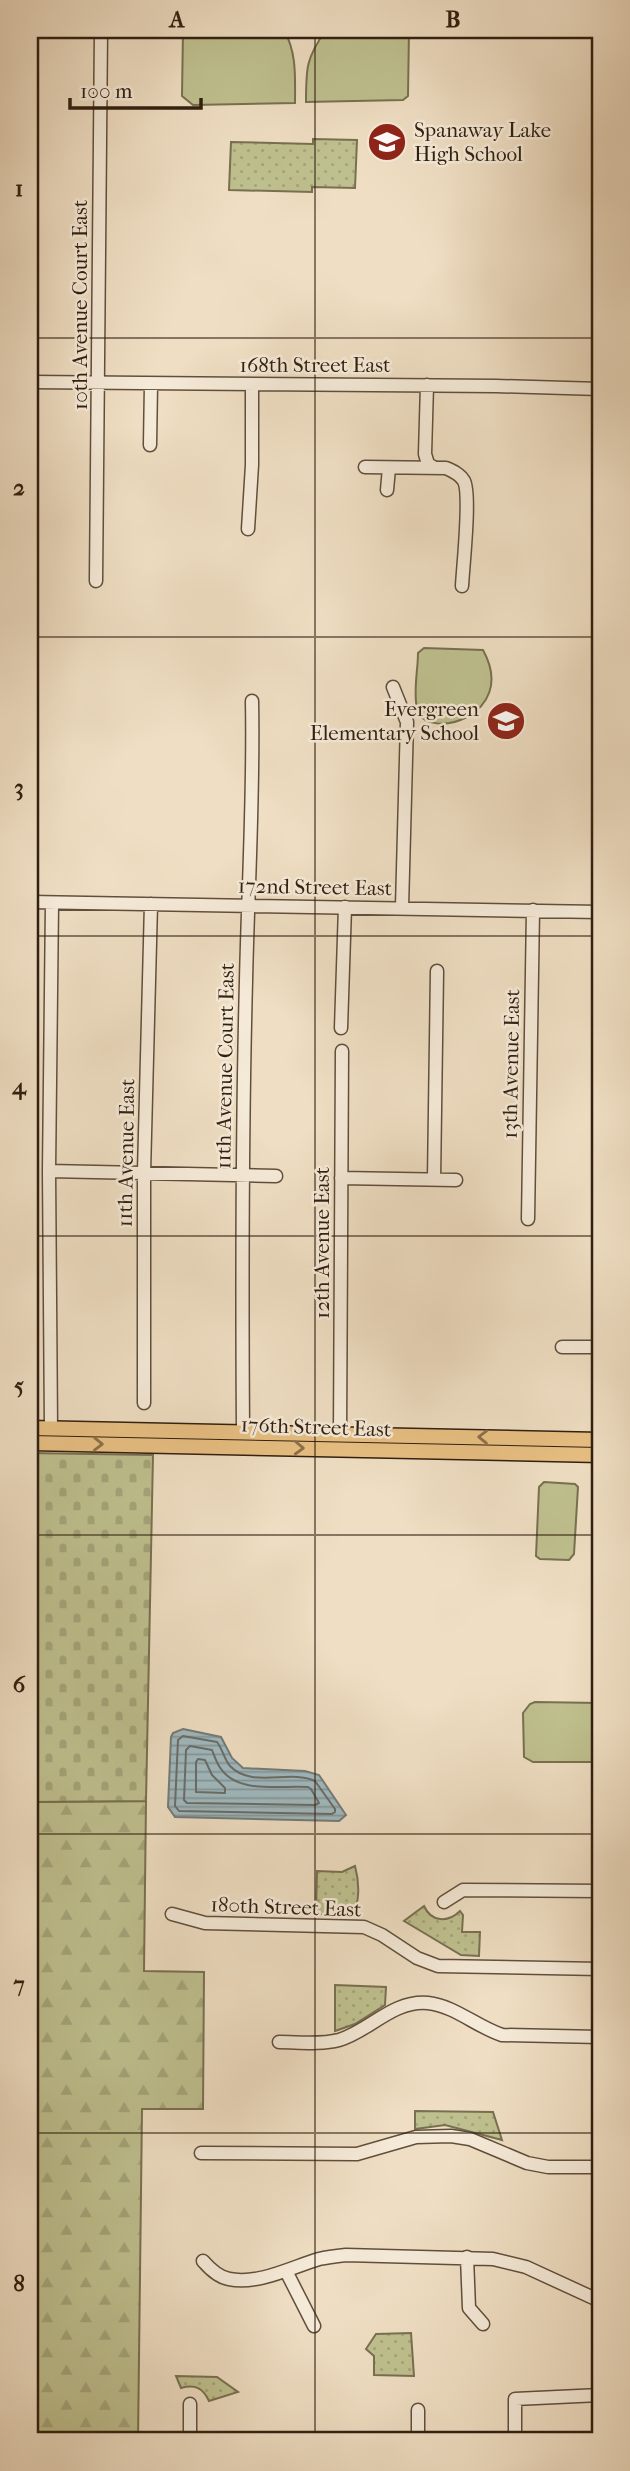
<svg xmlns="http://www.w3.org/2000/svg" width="630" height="2471" font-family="'IM FELL French Canon',serif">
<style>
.forest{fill:url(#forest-firs);stroke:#787050;stroke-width:2}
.cemetery{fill:url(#cemetery-stones);stroke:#787050;stroke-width:2}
.park{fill:url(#park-dots);stroke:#787050;stroke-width:2}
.pitch{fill:#bfc08f;stroke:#787050;stroke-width:2}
.water{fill:url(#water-rules);stroke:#737b79;stroke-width:2}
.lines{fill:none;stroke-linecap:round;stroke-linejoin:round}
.shore{stroke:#686c68;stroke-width:2}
.minor-casing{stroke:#604f3d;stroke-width:15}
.major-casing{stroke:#301f10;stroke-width:17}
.minor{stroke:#f5ead8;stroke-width:12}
.major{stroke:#e8bf82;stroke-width:14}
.oneway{stroke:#8c6f49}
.grid{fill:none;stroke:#301f10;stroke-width:2;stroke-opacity:0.55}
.labels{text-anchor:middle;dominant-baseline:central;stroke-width:5;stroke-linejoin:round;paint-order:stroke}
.poi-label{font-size:21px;fill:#301f10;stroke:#f5ead8;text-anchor:start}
.street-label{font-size:21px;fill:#301f10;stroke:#f5ead8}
.neatline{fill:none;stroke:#301f10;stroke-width:2.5}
.grid-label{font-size:23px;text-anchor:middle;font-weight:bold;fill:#301f10}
</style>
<defs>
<pattern id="forest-firs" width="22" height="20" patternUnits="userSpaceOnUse" patternTransform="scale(1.75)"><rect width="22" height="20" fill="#bfc08f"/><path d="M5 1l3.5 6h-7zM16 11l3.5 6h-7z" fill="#a4a57a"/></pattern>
<pattern id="cemetery-stones" width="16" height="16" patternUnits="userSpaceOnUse" patternTransform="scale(1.75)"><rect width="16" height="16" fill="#bfc08f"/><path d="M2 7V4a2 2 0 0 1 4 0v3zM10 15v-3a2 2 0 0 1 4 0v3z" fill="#a4a57a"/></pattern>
<pattern id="park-dots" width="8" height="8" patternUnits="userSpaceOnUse" patternTransform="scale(1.75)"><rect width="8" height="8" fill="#bfc08f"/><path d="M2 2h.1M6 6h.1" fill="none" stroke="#a4a57a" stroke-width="1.8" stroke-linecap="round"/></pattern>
<pattern id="water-rules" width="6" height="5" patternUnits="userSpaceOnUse" patternTransform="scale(1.75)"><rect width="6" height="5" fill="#a0b9bf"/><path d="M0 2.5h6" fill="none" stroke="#83969a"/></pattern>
</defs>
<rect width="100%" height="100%" fill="#efdec3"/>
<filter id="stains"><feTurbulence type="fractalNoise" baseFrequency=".00286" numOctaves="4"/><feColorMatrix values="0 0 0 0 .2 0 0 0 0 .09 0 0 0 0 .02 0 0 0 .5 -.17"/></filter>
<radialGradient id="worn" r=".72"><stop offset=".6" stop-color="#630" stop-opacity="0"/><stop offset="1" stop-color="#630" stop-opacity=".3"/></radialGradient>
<path class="forest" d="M146,1801L144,1971L204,1972L203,2109H142L138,2441H30V1802Z"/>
<path class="cemetery" d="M30,1453L153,1455L146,1801L30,1802Z"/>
<path class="park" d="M313,139L357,140L355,188L312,187V192L229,190L231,142L313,144Z
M355,1866C359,1881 361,1904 351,1915L316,1914L317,1871L342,1872Z
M424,1906C431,1922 448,1923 460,1911L463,1915L462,1932H480L479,1956L461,1955L404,1921Z
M335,1985L386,1987L385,2005L355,2024L335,2031Z
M415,2111L493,2112L502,2140L445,2125L415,2129Z
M411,2333L414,2376L374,2375V2356L366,2349L376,2334Z
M176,2376L217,2377L238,2392L209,2401C203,2388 195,2384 181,2388Z"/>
<path class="pitch" d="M183,30H284C297,53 295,78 295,103L193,105L182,96Z
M326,30H409L408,96L403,100L306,102C306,68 306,58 326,30Z
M424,648L483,650C520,717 424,743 417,708C413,692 418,670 418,653Z
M544,1482L575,1484L578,1487L574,1554L569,1560L540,1559L536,1556L539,1487Z
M535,1702L600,1703V1762H533L524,1757L523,1713L530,1704Z"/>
<path class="water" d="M183,1729L221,1737L232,1758L243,1768L305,1771L319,1775L346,1815L339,1821L175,1817L168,1807L171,1737L173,1733Z"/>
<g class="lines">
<path class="shore" d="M183,1736L217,1742C223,1750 224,1759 230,1766C252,1789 289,1769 315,1781L335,1809V1812L332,1814L179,1811L175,1806L178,1740Z
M190,1746L212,1750C214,1755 216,1761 219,1766C236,1795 279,1785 308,1787L311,1789L319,1803L315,1805L187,1803L184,1800L186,1750Z
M198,1759L205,1760L212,1775L225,1788V1793L196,1792V1762Z"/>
<g class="minor-casing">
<path id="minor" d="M30,382L496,386L600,389
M427,385L425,454L428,464L433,467
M150,445L151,384
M365,467L446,468C453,471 460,474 464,481C471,495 463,566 462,586
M387,490L389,468
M248,529L252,465V384
M96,581L101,30
M393,687L407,722L402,907
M30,902L600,912
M341,1028L345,907
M49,1171L276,1176
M341,1178L456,1180
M434,1180L437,971
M528,1219L533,910
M562,1347H600
M144,1403V1172L151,904
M51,1428L49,1171L52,903
M243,1431C242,1281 242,1131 246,981C248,888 254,794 252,701
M340,1434L342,1051
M444,1902L463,1890L600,1891
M172,1914L205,1923L364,1927L382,1935L417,1958L438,1966L600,1969
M279,2042C298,2042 320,2045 339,2040C370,2031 392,2000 428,2003C455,2006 477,2027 502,2035L600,2037
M201,2153L357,2154L416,2137L451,2136L470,2139L527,2163L548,2167H600
M467,2257L469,2308L483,2324
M203,2261C210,2269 218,2277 229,2279C259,2285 292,2267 319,2259C328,2257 337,2256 346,2255L493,2259L526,2267L600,2301
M286,2271L314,2326
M190,2441V2404
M418,2441V2410
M515,2441V2399L600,2395"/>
</g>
<g class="major-casing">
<path id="major" d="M30,1428L600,1440
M30,1443L600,1455"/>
</g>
<use href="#minor" class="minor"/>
<use href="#major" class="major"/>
</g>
<defs><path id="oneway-chevron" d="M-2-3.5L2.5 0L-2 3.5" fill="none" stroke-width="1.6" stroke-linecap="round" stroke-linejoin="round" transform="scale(1.75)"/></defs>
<g class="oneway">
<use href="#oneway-chevron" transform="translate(483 1437) rotate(-179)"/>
<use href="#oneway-chevron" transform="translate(98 1444) rotate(1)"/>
<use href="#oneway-chevron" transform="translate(299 1448) rotate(2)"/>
</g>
<path class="grid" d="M315,30V2441M30,338H600M30,637H600M30,936H600M30,1236H600M30,1535H600M30,1834H600M30,2133H600"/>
<defs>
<g id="school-disc" transform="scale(2.0125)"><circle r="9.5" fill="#8f2418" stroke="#f5ead8"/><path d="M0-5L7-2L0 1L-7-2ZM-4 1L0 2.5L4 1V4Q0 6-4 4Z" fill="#fff"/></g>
</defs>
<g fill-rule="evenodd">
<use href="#school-disc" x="387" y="142"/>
<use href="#school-disc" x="506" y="721"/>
</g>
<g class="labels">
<g class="poi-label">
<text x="414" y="130">Spanaway Lake<tspan x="414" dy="24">High School</tspan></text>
<text x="479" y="709" text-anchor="end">Evergreen<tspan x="479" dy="24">Elementary School</tspan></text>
</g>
<g class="street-label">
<text transform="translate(80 305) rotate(-90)">10th Avenue Court East</text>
<text x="315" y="365">168th Street East</text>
<text transform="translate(315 887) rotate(1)">172nd Street East</text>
<text transform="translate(511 1064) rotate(-89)">13th Avenue East</text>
<text transform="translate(225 1066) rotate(-89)">11th Avenue Court East</text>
<text transform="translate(126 1153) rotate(-89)">11th Avenue East</text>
<text transform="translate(322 1243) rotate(-90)">12th Avenue East</text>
<text transform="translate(316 1427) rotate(2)">176th Street East</text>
<text transform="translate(286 1907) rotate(2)">180th Street East</text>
</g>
</g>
<rect width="630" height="2471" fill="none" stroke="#efdec3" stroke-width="77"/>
<path d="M70 98v10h131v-10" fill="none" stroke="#301f10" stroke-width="3.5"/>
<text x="80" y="98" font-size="21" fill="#301f10" stroke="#f5ead8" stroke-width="5" paint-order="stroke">100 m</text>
<rect x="38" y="38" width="554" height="2394" class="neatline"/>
<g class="grid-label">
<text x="177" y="27">A</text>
<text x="453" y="27">B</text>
<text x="19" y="196">1</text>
<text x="19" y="495">2</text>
<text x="19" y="795">3</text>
<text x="19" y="1094">4</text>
<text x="19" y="1393">5</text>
<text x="19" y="1692">6</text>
<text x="19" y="1992">7</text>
<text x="19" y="2291">8</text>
</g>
<rect width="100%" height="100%" filter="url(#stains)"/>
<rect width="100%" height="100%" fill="url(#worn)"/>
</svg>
